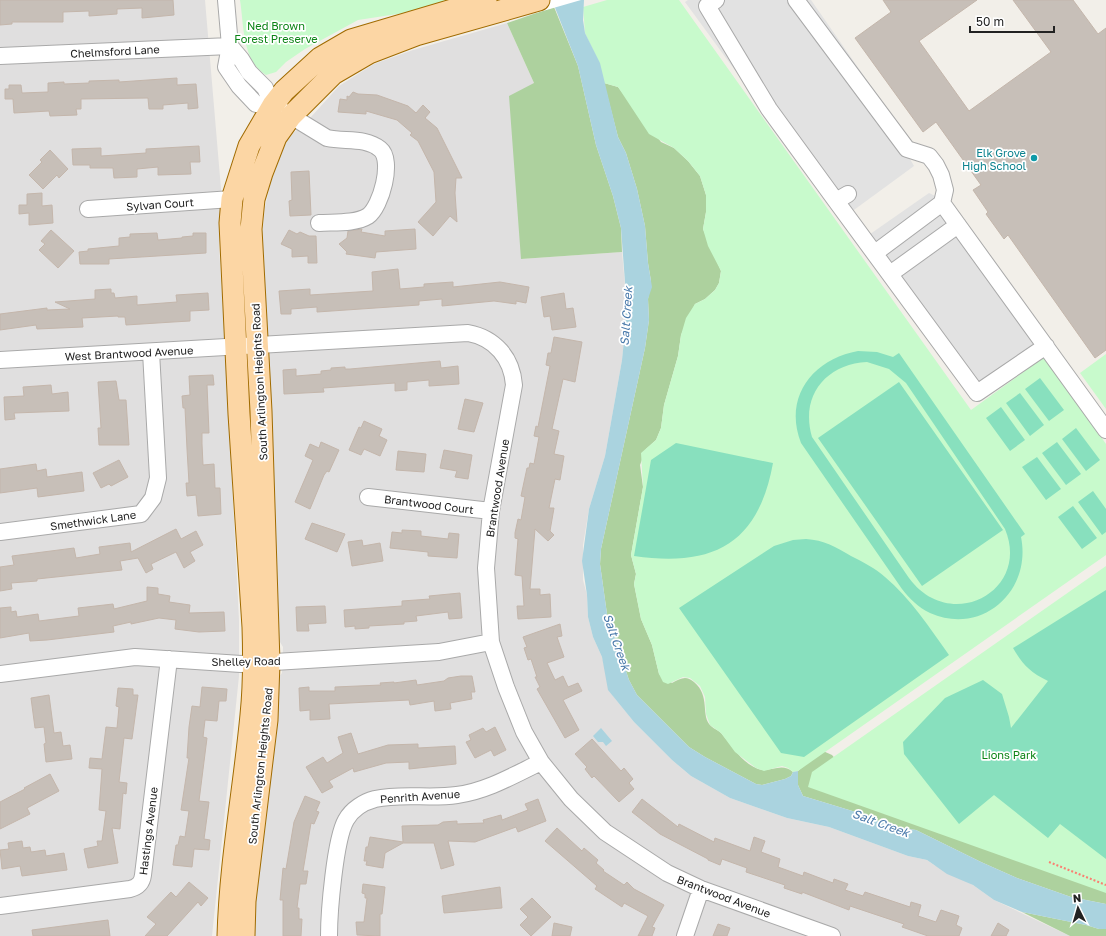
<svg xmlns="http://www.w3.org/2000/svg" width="1106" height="936" font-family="'Golos Text',sans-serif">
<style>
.residential{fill:#e0dfdf}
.forest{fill:#add19e}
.park{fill:#c8facc}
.pitch{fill:#88e0be;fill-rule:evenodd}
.parking{fill:#e2e2e2}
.water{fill:#aad3df}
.pier{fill:#fff}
.building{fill:#c7bfb8;stroke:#c4b6ab}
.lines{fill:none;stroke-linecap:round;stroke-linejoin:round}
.minor-casing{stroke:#a9a9a9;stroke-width:18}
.major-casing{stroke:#a06b00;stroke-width:23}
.path{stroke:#fa8072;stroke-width:2;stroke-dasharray:2 2;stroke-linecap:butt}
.minor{stroke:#fff;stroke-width:16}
.major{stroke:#fcd6a4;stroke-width:21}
.culture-dot{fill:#0f9aa8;stroke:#fff;stroke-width:1.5}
.labels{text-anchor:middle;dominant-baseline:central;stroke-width:3.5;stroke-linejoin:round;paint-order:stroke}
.park-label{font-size:11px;fill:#0c8416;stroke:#fff}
.street-label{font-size:11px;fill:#222;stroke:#fff}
.culture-label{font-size:11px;fill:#0d838f;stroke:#fff;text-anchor:end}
.water-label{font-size:12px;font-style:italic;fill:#4a7aab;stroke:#fff}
</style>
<rect width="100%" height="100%" fill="#f2efe9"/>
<path class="residential" d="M0,0H205L221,189L219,247L226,360L239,620V676L212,936H0Z
M507,23L534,83L521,259L622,252L626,296L625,330L622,360L605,456L589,509L583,545V580L587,595L588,617L593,637L602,657L613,696L634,722L672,760L691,776L730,798L787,818L829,827L908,856L927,860L934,865L973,885L994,900L1070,936H251L279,677L282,673L283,647L277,637L267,361L269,358L268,330L265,326L261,244L265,207L271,181L284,146L292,134L311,117L339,86L358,74L374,64L413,50Z"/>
<path class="forest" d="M554,7L578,66L596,145L613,196L621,228L622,252L521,259L509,96L534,83L507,23Z
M604,83L618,87L661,142L674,148L688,161L700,176L706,195V212L703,229L721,271L719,283L715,290L705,299L695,304L681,335L678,356L664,405L661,428L656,440L646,449L640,465L643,487L631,555L636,574L634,584L641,619L652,645L659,674L672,683C681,678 686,675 694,682C711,696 700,716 711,726C714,729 718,730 721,733C732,745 740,761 756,768C769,775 780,761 793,772L791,776L785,779L762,785L756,784L705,757L689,747L637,695L629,680L607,614L600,564L601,549L645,348L649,320L648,299L651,281L648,263L645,226L637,189L626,153L618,137Z
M823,751L832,755L842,767L1106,881V904L1071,897L1017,878L981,862L916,830L893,827L859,813L803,796L798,785V771L817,754Z
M1022,912L1086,925L1099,929H1106V936H1070Z"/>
<path class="park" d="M240,0H454L417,11L358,20L305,49L286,62L276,72L266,75C242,61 244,25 240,0Z
M607,0H679L971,410L1044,357L1106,444V555L798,771L793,772L788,768L782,766L764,771L756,768L735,752L721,733L710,725L706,714L705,697L700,686L690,678L683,677L668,684L663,682L659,674L652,645L641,619L634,584L636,574L631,555L643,487L641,453L656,440L661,428L664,405L678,356L681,335L686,318L695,304L705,299L715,290L719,283L721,271L708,246L703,229L706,212V195L700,176L688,161L674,148L649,134L618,87L604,83L599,63L585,33L583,7Z
M1106,354V409L1080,373Z
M1106,566V893L808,787L812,772Z"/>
<path class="pitch" d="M858,351L877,352L893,357L899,353L1025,534L1021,537C1032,591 982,636 930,613C918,607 910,599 902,589L801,443C783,397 813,359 858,351ZM867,362L889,369L906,383L1005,529C1031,591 950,634 909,578L812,437C800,396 826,364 867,362Z
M1040,378L1064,410L1049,421L1025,389Z
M899,382L1003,530L922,586L818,438Z
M1020,393L1044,425L1030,436L1006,403Z
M1001,407L1025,440L1010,451L986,418Z
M1076,428L1100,460L1086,471L1062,439Z
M1057,442L1081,474L1066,485L1042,453Z
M676,443L773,463C758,545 713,567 634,556L651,460Z
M1037,457L1061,489L1046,500L1022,467Z
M1093,491L1106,509V532L1102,535L1078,502Z
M1073,506L1097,538L1082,549L1058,517Z
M806,539C824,540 836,547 851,556C863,562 875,568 885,577C910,598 930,628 949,655L804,757L781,753L679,608L774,546L793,540Z
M1106,590V859L1060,824L1048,838L994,795L959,824L904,754L903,742L945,698L983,680L1002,694L1009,717L1011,728L1048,681C1030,672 1023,665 1013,648Z"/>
<path class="parking" d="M688,0H811L912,145L910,159L914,166L843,218L685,2Z
M929,193L954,205L1054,346L974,402L863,239Z"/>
<path class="water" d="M552,0H584L583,20L585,33L600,63L618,137L626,153L637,189L645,226L648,263L652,287L648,299L649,320L645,348L601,549L600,564L607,614L629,680L637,695L689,747L705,757L756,784L762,785L785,779L791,776L793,772L798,771V785L803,796L859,813L893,827L916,830L981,862L1017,878L1071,897L1106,904V929H1099L1086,925L1022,912L994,900L973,885L947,874L927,860L908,856L829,827L787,818L730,798L691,776L672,760L634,722L608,690L602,657L593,637L588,617L587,595L582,561L589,509L605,456L622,360L625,330L626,296L621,228L613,196L596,145L578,66Z
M601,728L612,741L606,746L603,742H598L593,736Z"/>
<path class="pier" d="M532,0H581L536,13Z"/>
<path class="building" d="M0,0H173L174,15L142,18V8L117,9V14L89,16V11L63,12V22H12V24L0,25Z
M883,0H977L919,41L969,111L1051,52L1013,0H1073L1098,34L1106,28V350L1095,358L1008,235L1004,239L986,214L988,212L973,190L981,185L936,122L923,132L855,38L891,12Z
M177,78V85L196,84L198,108L188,109V103L163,105V109H149L148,98L81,99V109H76L77,115L50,116L49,111L14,113L13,99H5V89H9V85H21L22,93L48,92V83L64,82V84L89,83V81L119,80V82Z
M353,92L358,94L377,95L408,106L416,113L423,105L430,112L425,118L437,128L462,178H456L455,193L457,222L450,216L433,236L418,222L436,202L434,172L418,141L410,135L412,133L397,120L366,111V114L338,112L340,99L347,100V96L349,97Z
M199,146L200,162H190L191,174L158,175V167L137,169V177L114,178L113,168H90V165H73L72,149L101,148V156L146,153V149Z
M50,150L68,169L59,178L57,175L43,189L29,175L42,162L40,160Z
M309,171L311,215L290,216L289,201L292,200L291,172Z
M42,193V206L52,205L53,223L29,225V213L19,214V205H27V194Z
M362,229L361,232L385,236V231L415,229L416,249L376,252L375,258L346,254L347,252L339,244L347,238L348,231Z
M51,230L74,251L58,268L39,250L45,244L41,241Z
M289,230L297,234L300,232L309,236H316L317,263H308V256L292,257V249L281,244Z
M157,233L158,240L182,238V237L193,236V233H206V253L109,259V264H80L79,252L88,251V249L119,246V238L130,237V234Z
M398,269L400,289L424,287V284L453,282V287L500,282L529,287L526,303L516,301V304L494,301L442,306V299L419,301V305L390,307L317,312V307L291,309V314H281L279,291L310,289V295L373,291L372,272Z
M111,289V293H114L115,298L137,296V305L177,302L176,295L208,293L209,310L190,311V321L173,322L126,325L125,317H118V316L82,318L83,327L37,329L36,325L0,330V314L47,308V310L70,309L55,302L95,299V290Z
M564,293L566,309L573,308L576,327L552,330L550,316L544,317L541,297Z
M554,337L582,342L575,382L563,379L552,429L559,431L554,454L564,456L560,480L555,479L549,508H554L550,531L554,535L548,541L535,529L530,589H540V595L550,594L551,617L518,619L517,606H524L522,576L515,575L518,539L515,538V533L518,519L521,520L525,497L521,496L527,468H529L530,463L534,464L539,437L534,436L536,426L538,427L550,366L546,365L548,353H551Z
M440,361L441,368L458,366L459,384L429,386V380L407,382V390L395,391V383L323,388L324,392L284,394L283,370L296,369V376L321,374V371L331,370V368L345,367V369H350Z
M213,375L214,385H207L209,433H202V444L203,465L214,464L215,488H220L221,514L198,516L196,495L187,496L186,483H189L187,449L185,408H183L182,396L190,395L189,376Z
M116,381L119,400H126L129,445H99L98,428H101L98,382Z
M51,385L52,394L68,392L69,411L14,413L15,419L5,420L4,397L24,396L23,387Z
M465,399L483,403L474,432L458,429Z
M364,421L382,429L379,436L387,440L380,456L364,449L361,455L349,450L359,427L361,428Z
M321,442L339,450L329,472L327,471L324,475L310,509L295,502L313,460L305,456L310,444L319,448Z
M444,450L472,455L468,479L455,477L457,471L440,468Z
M398,451L426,454L424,472L396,470Z
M119,460L128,477L111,486L109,484L101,488L93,473Z
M36,464L37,471L46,469L47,477L82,472L84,491L38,497L37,488L0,493V469Z
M312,523L345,534L337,552L305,539Z
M176,529L181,539L196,531L203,545L190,552L195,561L184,568L176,552L151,564L153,569L146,573L138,558L120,561L122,570L37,579V581L11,583L12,589L0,591V567L14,565L12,556L74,548L76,558L100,554L99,547L130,543L131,552Z
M402,530L421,531V536L448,539L449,533L459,534L457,558L428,556V552L390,548L392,532L402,533Z
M362,540L363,546L380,543L383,561L352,566L348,542Z
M147,587L158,588V594L170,596L169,602L190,605L189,613L224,612L225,631L199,632L175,629L176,620L159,618L131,624V622L113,626L114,632L47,640L30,641L29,633L0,638V608L11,607V612L16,611L17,617L38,614L39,621L79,616L78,608L113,604L114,609L147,601Z
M460,593L462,618L449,619L448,612L416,616L417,621L404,622V624L369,626V628L355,629V626L345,627L344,610L402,606V601L430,599L429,596Z
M325,606L326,623L308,624L309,631H297L296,607Z
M560,624L562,636L557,637L564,657L547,663L555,680L563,676L568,687L578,683L582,691L563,700L579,730L565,738L537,689L540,687L535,677H537L531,659L528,660L524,648L527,647L523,637Z
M461,676H472L475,692H471L472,699L450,703L451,709L435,711L434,701L410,705L409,700L329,704L330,719L310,720V710L300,711L299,688L309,687V691H335V687L381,685L380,683L394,682V683L416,680L417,685L444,681L448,678Z
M202,687L227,689L226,701H219L217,721L205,720L203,737L207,738L199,801L209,802L204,839L210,840L209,850L194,849L192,867L173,865L176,845H178L180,836L185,837L189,811L181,810L189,758H187L189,727L192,706L200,707Z
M118,688L133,689V695H138L132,739L124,738L119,782L127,783L126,794L123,793L120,829L112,828L118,863L88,868L84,849L98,846L97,841H102L106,811L99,810L102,769L89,768L90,758L102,759L106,727L117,728L119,707L116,706Z
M49,695L54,733L61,732L63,746L70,745L72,759L46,762L44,744L46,743L44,727L35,728L31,698Z
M495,727L506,750L494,756L491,750L475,758L466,742L471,740L469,735L483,728L486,732Z
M351,733L358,754L388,745L418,744V748L455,746L456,764L409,769V762L386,763L354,772L353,768L329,781L333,787L322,793L306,767L323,757L327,763L343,753L338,737Z
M592,739L621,771L624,768L633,779L629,783L634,789L619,802L594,776L592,778L585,769L587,767L575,754Z
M50,774L59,791L27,808L30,814L0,829V802L25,789L24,788Z
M305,796L320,802L316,811L319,812L314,824L311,823L303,871H308L306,884H300L297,908H299V919H302L301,936H283V900H280L283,868L286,869L294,822Z
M538,799L546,821L518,832L516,827L475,842L448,841L454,865L441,869L434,843H403L385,853L383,868L366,865L367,861H364L366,847H368L370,837L403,842L402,826L438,825L443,822L457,821V824L484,823L483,820L501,815L502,820L528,810L525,804Z
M642,799L678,827L679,824L714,842L715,838L750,851L754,837L765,841L761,852L780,859L778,867L803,876L804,872L833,883L834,879L848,884L845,890L863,896L865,892L910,907L911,902L921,905L918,916L936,922L941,910L959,916L956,925L962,928L959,936H928L902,927L904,924L850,906L849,910L802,892V894L784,888L785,885L746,872L747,868L722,859L720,865L708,860V859L660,834L632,812Z
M557,828L582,851L584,848L598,860L596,863L604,870L603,871L624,885L627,882L634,889L664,905L652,927L655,928L652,936H638L648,916L624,903L622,907L595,889L597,886L545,841Z
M22,841L23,848L30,847L31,852L45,850L46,856L64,853L67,870L22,876L20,866L2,869L0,850L9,849L8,843Z
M189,882L208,898L201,906L198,902L167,936H145L156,924L147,917L171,892L176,897Z
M363,884L385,887L382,914H380V936L357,935L356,922H364L367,898H365V894L362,893Z
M500,887L502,908L444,913L442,896Z
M532,898L551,917L531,936L520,925L528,917L520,909Z
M108,920L110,936H33L32,930Z
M554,923L572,927L570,936H552Z
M998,923L1009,930L1006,936H991Z
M718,924L730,928L727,936H713Z"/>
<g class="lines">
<g class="minor-casing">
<path id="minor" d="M226,0L230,46L226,67L239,86L256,104L273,105L327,138C345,142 365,137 380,149C394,160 381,207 368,216C355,224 334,222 319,223
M716,0L707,6L769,109L836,201L848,194
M796,0L907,149L929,156L936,165L941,175L945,190L942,203L1106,430
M230,46L241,59L249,72L265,88L273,105
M0,56L230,46
M836,201L977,393L1046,346
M88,209L232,199
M875,253L942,203
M890,274L958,225
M0,360L468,333C495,338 512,358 514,385L491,511L486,568L491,642L506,687L524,732L541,762L571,799L605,832L667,873L701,889L832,936
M368,497L491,511
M0,532L141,514L153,498L158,478L151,352
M0,674L135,657L241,664L439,652L491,642
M0,906L130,889C138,887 142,883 143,875L169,659
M329,936C329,912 335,839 346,820C352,809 364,802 375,799C401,793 430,799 457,795C487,791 514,775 541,762
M685,936L701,889"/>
</g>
<g class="major-casing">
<path id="major" d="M228,936C230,862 244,789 251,715C254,686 254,657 253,627L239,414L230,223L232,199L249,146L273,105L284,91L320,58L351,40L486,0
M244,936L245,901L267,720L269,662L261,411L251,229L254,199L262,173L276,137L291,116L333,74L369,53L416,35L539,0"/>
</g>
<path class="path" d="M1049,862L1106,885"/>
<use href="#minor" class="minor"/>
<use href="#major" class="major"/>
</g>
<circle class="culture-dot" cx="1034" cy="158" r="4"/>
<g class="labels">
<g class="park-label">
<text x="276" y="25">Ned Brown<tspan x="276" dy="13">Forest Preserve</tspan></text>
<text x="1009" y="754">Lions Park</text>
</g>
<g class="street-label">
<text transform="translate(115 51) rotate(-3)">Chelmsford Lane</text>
<text transform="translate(160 204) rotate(-4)">Sylvan Court</text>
<text transform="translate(129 353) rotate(-3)">West Brantwood Avenue</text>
<text transform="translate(259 382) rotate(-93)">South Arlington Heights Road</text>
<text transform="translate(497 488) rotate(-81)">Brantwood Avenue</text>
<text transform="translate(429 504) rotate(7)">Brantwood Court</text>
<text transform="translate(93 520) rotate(-8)">Smethwick Lane</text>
<text transform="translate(246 661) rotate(-1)">Shelley Road</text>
<text transform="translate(260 766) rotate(-84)">South Arlington Heights Road</text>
<text transform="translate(420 796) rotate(-4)">Penrith Avenue</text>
<text transform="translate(148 831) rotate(-83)">Hastings Avenue</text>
<text transform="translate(724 896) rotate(21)">Brantwood Avenue</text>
</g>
<g class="culture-label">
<text x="1026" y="152">Elk Grove<tspan x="1026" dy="13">High School</tspan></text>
</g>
<g class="water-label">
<text transform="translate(626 316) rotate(-86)">Salt Creek</text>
<text transform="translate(617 642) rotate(71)">Salt Creek</text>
<text transform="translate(881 823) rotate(20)">Salt Creek</text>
</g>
</g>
<g transform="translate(1078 908) rotate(355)" stroke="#ffffff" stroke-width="3" paint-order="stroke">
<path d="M0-3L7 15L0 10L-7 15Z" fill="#222222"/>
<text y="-6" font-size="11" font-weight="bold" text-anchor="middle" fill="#222222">N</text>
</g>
<path d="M970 26v6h84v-6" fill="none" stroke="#222222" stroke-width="2"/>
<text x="976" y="26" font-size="12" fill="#222222" stroke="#ffffff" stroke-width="3" paint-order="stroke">50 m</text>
</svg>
